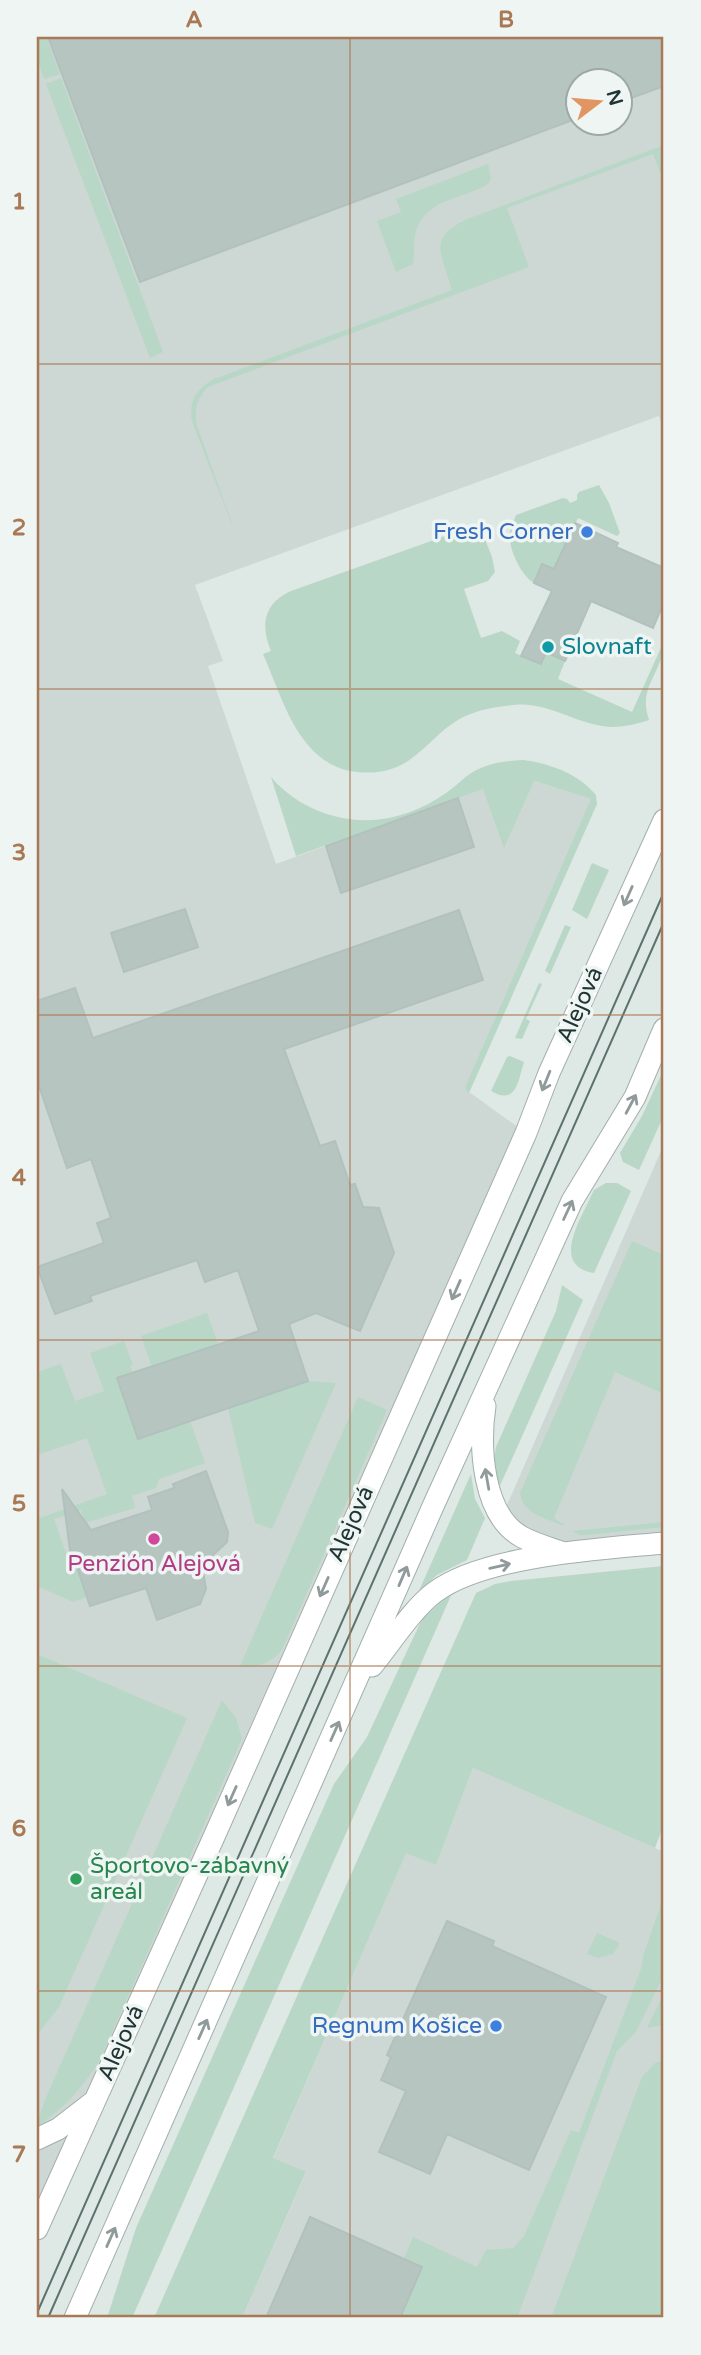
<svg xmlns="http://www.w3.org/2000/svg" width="701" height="2355" font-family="'Varela Round',sans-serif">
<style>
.built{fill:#cdd8d4;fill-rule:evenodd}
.green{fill:#b9d7c6}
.building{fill:#b7c5c1;stroke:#b1c1bd;stroke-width:2}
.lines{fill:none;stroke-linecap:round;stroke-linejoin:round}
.minor-casing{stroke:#a2afac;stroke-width:23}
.minor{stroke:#fff;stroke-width:21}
.tram{stroke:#5b726f;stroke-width:2}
.oneway{stroke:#909a9a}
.grid{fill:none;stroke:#a97854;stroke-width:2;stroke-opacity:0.55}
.shop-dot{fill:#3f7fe0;stroke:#eef5f3;stroke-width:2.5}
.culture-dot{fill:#0f9aa8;stroke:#eef5f3;stroke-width:2.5}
.hotel-dot{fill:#d1479c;stroke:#eef5f3;stroke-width:2.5}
.leisure-dot{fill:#2e9e5b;stroke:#eef5f3;stroke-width:2.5}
.labels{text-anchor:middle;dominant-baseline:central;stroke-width:7;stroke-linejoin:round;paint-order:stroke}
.shop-label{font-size:23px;fill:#366cbe;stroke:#eef5f3;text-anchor:end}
.culture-label{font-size:23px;fill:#0d838f;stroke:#eef5f3;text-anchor:start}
.street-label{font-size:23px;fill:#213634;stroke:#eef5f3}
.hotel-label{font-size:23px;fill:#b23c85;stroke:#eef5f3}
.leisure-label{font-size:23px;fill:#27864d;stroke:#eef5f3;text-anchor:start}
.neatline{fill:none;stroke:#a97854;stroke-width:2.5}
.grid-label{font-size:23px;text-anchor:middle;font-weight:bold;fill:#a97854}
</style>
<rect width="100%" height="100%" fill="#dee8e5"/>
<path class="built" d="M37,37H664V430L659,416L195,585L223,661L208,666L276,864L517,776L592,799L465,1089L526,1133L37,2229ZM578,80H620V122H578Z
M664,1144V1543L566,1553L501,1519Z
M473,1768L664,1852V2318H242L306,2173L273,2159L406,1852L436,1865Z"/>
<path class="green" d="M37,37H46L60,74L44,79L37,58Z
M61,78L163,352L150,358L46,84Z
M664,145V170L660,172L653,154L507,208L529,267L208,387C196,400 194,409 197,426L239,543L192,421C188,401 197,388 214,379L452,290C442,254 425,237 470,218Z
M488,164L491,178L489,183C465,200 427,197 416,231C413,242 415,253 413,264L396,272L377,221L401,212L396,199Z
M599,485L609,503L620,533L617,536L578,518L554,569L542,564L534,583C521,576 507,546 510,532C511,526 514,520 516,515L563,498L567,499L570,503L577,500V495L579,492Z
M479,524L492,557L495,572L488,581L464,589L481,638L502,631L520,641L515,653L540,664L546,652L565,661L558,679L632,712L664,641C664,673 637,685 649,720C637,724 624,727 612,727C578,726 548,701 514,705C494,707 474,710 458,720C439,731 426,749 408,761C393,771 375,774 357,772C299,766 283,699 263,654L271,651C260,625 264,603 291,591Z
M523,760C549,763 579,774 596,795L597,804L469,1093L465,1089L467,1083L591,799L534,781L504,848L483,789L296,856L271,777C287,796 310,810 334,816C374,827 413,816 446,793C458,785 467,773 481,768C494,762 508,761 523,760Z
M592,863L609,870L587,919L572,910Z
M565,925L571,927L550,974L545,971Z
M539,983L542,984L526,1019L530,1021L522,1039L515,1038Z
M510,1056L524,1062C518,1080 517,1106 491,1091L507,1057Z
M664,1069V1115L639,1170L623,1162L620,1153L642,1116Z
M606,1183H617L631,1191L594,1273C550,1266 581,1219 591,1196L594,1190Z
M632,1241L664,1255V1394L615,1372L554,1518L565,1525H562C545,1518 523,1514 520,1493Z
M562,1285L583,1300L498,1490L494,1459L496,1447L556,1311Z
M207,1313L218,1344L152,1367L141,1336Z
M124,1341L133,1365L130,1366L133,1373L117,1379L138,1439L190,1421L205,1463L159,1479L156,1488L132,1496L135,1508L85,1523L81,1510L54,1519L68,1559L74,1558L87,1597L73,1602L37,1586V1519L107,1494L87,1438L37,1455V1372L61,1364L75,1401L104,1391L90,1353Z
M308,1381L336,1383L272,1529L255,1523L228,1408Z
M358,1397L387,1410L282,1650C271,1663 256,1669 240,1666Z
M471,1474L475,1499L485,1518L467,1560L437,1575L418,1593Z
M664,1522V1527L587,1535H580L572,1531Z
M664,1566V1824L655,1848L473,1768L436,1865L406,1853L273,2158L306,2172L242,2318H154L476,1593L495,1584L511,1581Z
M453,1591L132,2318H107L136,2228L334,1784L367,1737L422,1619Z
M37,1654L187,1718L59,2007L37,2035Z
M222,1700L236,1718L242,1739L100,2060C83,2087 64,2109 37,2126V2121L48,2093Z
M664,1896V1975L636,2032L617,2051L517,2318H400L422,2267L404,2259L413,2237L477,2267L486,2250L513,2248L524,2236L571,2130L579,2133L642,1966L643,1956Z
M597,1933L620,1943L613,1954L598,1958L587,1954Z
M664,1993V2025L647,2028Z
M664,2060V2318H551L642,2077L655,2063Z"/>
<path class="building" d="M48,37H664V86L620,102V80H578V118L140,282Z
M575,523L618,543L616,547L664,568V602L653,628L591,601L565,661L546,652L541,664L521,656L552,591L534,583L542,564L554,569Z
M458,798L474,847L341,893L326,846Z
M185,909L198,947L124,972L111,933Z
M459,910L483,980L284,1049L320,1146L335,1141L350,1185L355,1184L363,1207L379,1208L394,1253L360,1331L316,1313L289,1324L308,1381L138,1439L117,1378L259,1331L238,1270L205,1282L197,1260L90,1296L92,1301L55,1314L37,1267L104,1243L97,1223L111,1218L91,1159L67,1168L37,1080V1001L75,988L93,1038Z
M206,1471L228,1532L227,1542L202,1565L206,1589L200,1604L157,1620L146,1588L90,1606L74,1558H71L62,1489L91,1530L152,1510L148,1497L174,1488L173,1484Z
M447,1921L494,1941L492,1946L606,1997L529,2170L447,2134L430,2174L379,2152L406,2091L381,2080L391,2057L387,2055Z
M310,2217L422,2267L400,2318H266Z"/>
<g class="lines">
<g class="minor-casing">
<path id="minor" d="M485,1406C479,1446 482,1515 522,1537C535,1544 550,1548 564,1553
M372,1666C390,1644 413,1608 435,1592C485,1555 601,1549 664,1543
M37,2139L58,2129L93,2102
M37,2229L213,1839L526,1133L549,1073L664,820
M75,2318L434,1504L572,1201L635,1097L664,1029"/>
</g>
<use href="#minor" class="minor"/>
<path class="tram" d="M37,2313L664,892
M48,2318L664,922"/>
</g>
<defs><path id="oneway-shaft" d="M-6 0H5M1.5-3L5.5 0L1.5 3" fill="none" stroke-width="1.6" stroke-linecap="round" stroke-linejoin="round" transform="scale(1.75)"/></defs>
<g class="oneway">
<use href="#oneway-shaft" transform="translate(628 896) rotate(114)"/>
<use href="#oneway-shaft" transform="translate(546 1081) rotate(112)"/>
<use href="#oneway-shaft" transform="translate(631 1104) rotate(-62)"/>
<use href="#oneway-shaft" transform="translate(568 1210) rotate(-65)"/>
<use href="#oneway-shaft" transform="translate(456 1290) rotate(114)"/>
<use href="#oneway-shaft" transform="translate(487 1479) rotate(-100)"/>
<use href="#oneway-shaft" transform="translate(500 1566) rotate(-13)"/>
<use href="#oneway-shaft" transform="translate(403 1576) rotate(-67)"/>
<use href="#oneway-shaft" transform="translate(324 1587) rotate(114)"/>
<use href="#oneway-shaft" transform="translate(335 1731) rotate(-66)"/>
<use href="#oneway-shaft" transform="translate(232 1796) rotate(114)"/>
<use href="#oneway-shaft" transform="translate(203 2029) rotate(-66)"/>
<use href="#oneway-shaft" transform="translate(111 2237) rotate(-66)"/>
</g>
<path class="grid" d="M350,37V2318M37,364H664M37,689H664M37,1015H664M37,1340H664M37,1666H664M37,1991H664"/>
<g class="shop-dot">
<circle cx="587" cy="532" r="7"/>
<circle cx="496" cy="2026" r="7"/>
</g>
<circle class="culture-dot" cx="548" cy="647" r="7"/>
<circle class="hotel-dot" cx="154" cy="1539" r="7"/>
<circle class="leisure-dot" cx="76" cy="1879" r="7"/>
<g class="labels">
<g class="shop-label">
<text x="573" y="532">Fresh Corner</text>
<text x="482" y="2026">Regnum Košice</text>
</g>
<g class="culture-label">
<text x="562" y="647">Slovnaft</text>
</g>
<g class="street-label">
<text transform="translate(580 1005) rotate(-66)">Alejová</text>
<text transform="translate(351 1524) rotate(-66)">Alejová</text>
<text transform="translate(121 2043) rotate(-66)">Alejová</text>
</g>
<g class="hotel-label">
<text x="154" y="1564">Penzión Alejová</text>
</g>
<g class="leisure-label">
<text x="90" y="1866">Športovo-zábavný<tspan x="90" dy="26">areál</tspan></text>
</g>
</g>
<rect width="701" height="2355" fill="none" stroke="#eef5f3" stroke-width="77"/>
<g transform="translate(599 102) rotate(74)"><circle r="33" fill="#eef5f3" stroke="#9ca9a7" stroke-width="2"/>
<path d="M0-5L12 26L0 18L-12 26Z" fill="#e39561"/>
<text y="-10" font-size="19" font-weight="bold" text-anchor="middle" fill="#213634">N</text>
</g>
<rect x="38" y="38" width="624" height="2278" class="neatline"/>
<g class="grid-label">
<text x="194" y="27">A</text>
<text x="506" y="27">B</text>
<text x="19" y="209">1</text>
<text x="19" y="535">2</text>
<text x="19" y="860">3</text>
<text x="19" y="1185">4</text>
<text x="19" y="1511">5</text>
<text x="19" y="1836">6</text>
<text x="19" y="2162">7</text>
</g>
</svg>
